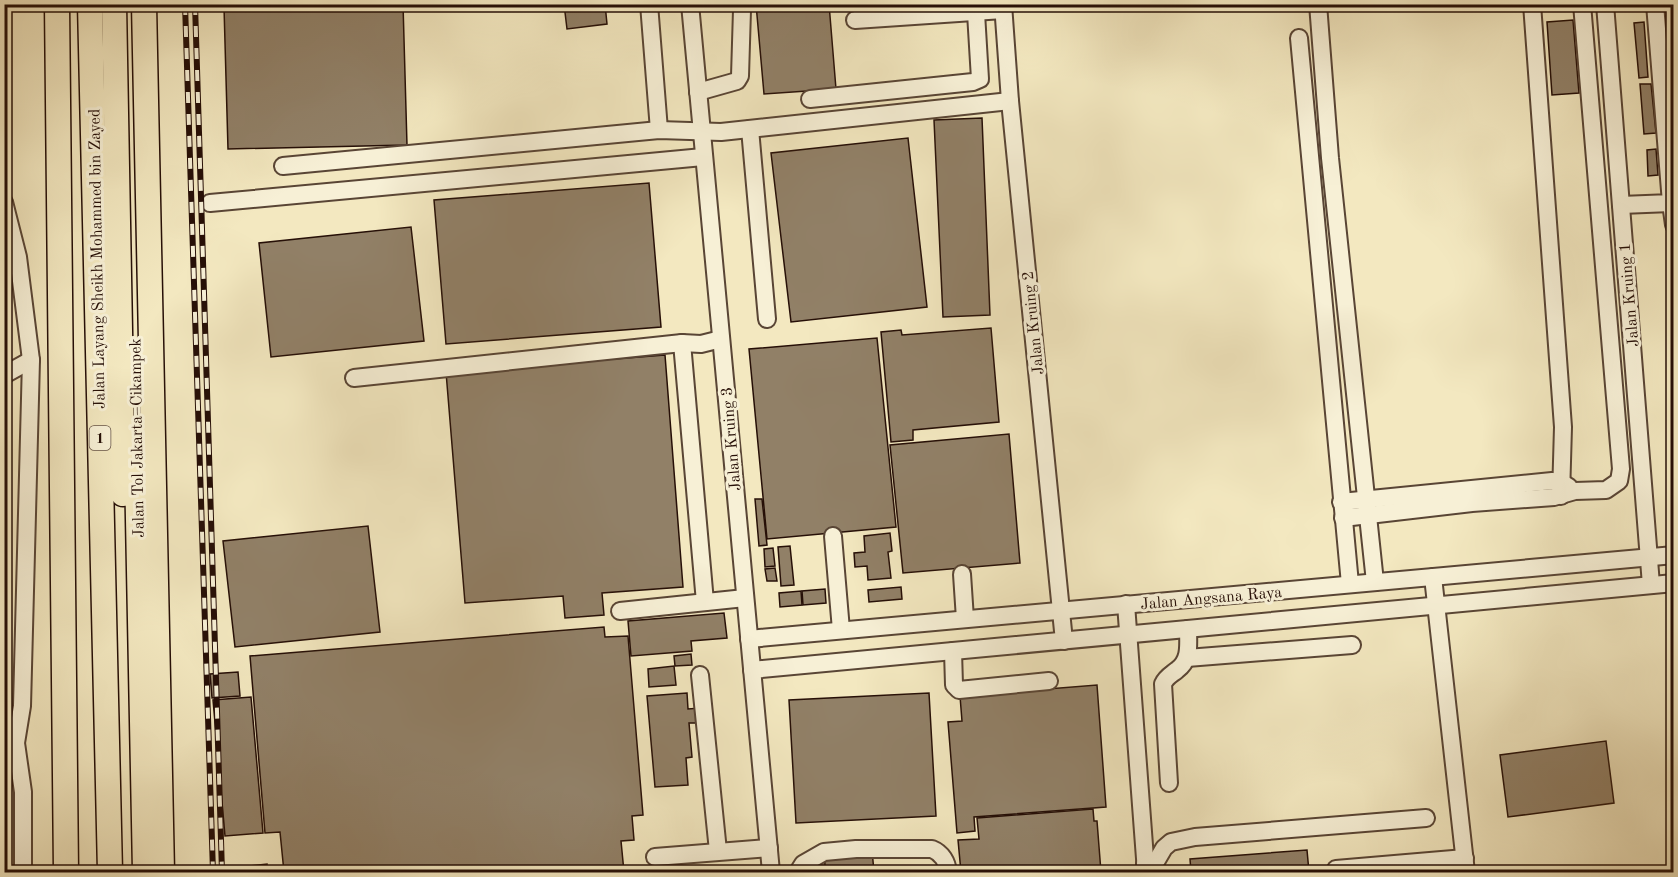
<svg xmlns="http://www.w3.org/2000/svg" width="1678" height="877" font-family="'Old Standard TT',serif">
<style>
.building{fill:#918067;stroke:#260f07;stroke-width:1.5}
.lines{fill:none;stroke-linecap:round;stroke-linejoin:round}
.minor-casing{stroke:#594535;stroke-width:20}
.highway-casing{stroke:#260f07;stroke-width:27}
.minor{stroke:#f7f0d6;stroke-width:16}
.highway{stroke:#f3e8c0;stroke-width:24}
.rail-casing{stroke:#260f07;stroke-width:6}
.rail{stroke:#f7f0d6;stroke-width:4;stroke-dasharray:11;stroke-linecap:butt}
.labels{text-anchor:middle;stroke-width:6;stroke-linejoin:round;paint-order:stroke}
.shield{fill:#f7f0d6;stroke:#655245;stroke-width:1.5}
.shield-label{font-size:15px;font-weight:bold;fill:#260f07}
.street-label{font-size:16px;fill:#260f07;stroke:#f7f0d6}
</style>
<rect width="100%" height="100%" fill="#f3e8c0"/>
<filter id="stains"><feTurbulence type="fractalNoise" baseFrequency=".00333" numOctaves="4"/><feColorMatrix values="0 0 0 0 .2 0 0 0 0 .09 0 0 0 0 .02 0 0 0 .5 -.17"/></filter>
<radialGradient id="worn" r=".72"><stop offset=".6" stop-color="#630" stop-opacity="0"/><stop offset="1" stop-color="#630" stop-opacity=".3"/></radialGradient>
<g class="building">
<polygon points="311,4 403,4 407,145 228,149 224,7"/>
<polygon points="564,4 605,4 607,24 567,29"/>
<polygon points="756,4 829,4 836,89 764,94"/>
<polygon points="1573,20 1579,93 1552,95 1547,22"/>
<polygon points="1644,22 1648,77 1639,78 1634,23"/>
<polygon points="1640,84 1651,84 1656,133 1644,134"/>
<polygon points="982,118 990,315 943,317 934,120"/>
<polygon points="908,138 927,307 791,322 771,153"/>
<polygon points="1656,149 1658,175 1648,176 1647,150"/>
<polygon points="649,183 661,327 446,344 434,200"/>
<polygon points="411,227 424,341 271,357 259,243"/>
<polygon points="991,328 999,422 913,430 913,440 891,442 881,332 901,330 902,335"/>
<polygon points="877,338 896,527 767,539 749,349"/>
<polygon points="665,355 683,587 602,593 604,615 565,618 563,596 465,603 446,372"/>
<polygon points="1009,434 1020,563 903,573 890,445"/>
<polygon points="755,499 762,499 767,545 759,546"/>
<polygon points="368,526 380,632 235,647 223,541"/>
<polygon points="890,533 892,551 888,552 891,578 868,580 867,566 855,567 854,553 865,552 864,536"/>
<polygon points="790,546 794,585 781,586 778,547"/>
<polygon points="773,548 775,566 765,567 764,549"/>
<polygon points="775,568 777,581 767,581 765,569"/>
<polygon points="901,587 902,599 869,602 868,590"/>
<polygon points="825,589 826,603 803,605 802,591"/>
<polygon points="801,591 802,605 780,607 779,593"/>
<polygon points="724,613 727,638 691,641 692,651 631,656 628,621"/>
<polygon points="604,627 605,637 628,636 643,815 632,816 634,840 621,841 624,872 284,872 280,832 265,833 250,656"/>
<polygon points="691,654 692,665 675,666 674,656"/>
<polygon points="674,666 676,685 649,687 648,669"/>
<polygon points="238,672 240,696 212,698 210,674"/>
<polygon points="1097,685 1106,807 974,817 975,831 957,833 948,722 962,721 960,696"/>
<polygon points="687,693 688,709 700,708 701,723 689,723 692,757 686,758 688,785 655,787 647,696"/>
<polygon points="929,693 936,816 796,823 789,700"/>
<polygon points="251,697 263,833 225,836 213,700"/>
<polygon points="1606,741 1614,803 1508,817 1500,755"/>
<polygon points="1093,809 1094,821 1097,821 1101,872 961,872 958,840 979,839 977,818"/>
<polygon points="872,850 874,872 808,872 808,866 825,865 824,854"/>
<polygon points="1307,850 1309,872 1191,872 1190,859"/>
<polygon points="267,864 267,872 251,872 250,866"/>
<polygon points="943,868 943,872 887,872"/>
</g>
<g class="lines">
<g class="minor-casing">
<g id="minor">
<polyline points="649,4 659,130"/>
<polyline points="690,4 771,872"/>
<polyline points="1003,4 1010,101 1064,641"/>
<polyline points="1318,4 1330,158 1375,582"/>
<polyline points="1532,4 1563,427 1561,496"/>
<polyline points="1605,4 1651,585"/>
<polyline points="855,20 1003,10"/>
<polyline points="1299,38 1350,584"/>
<polyline points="698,92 737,81 740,76 742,10 745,4"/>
<polyline points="810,99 973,82 980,79 976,13"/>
<polyline points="750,129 767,319"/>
<polyline points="283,166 659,130 721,132 1010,101"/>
<polyline points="4,202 18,257 31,360 22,706 16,743 23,792 23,872"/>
<polyline points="210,203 703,157"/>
<polyline points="1671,203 1674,225"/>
<polyline points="1621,205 1671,203 1655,4"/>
<polyline points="682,343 705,602"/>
<polyline points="4,375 31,360"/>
<polyline points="354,378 682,343 701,344 721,339"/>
<polyline points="1341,502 1552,481 1561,482 1569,487"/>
<polyline points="1343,518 1472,503 1554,497 1575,491 1606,490 1619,481 1621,469 1582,4"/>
<polyline points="833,536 841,630"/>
<polyline points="962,574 965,619"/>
<polyline points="1433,577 1466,872"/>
<polyline points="1126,604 1146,872"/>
<polyline points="620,611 745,598"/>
<polyline points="749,639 1674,555"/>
<polyline points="953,651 954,685 959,690 1049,681"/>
<polyline points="1187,658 1352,645"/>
<polyline points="752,670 1674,583"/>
<polyline points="700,675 718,851"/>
<path d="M 1169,783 L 1163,684 C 1166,677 1171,675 1177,670 C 1191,660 1188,644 1188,629"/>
<polyline points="655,857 769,848"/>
<polyline points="1145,864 1157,860 1164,848 1171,842 1195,837 1426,818"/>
<polyline points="1336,869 1465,858"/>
<path d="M 798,872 L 803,864 L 824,852 L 856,849 L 932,849 C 942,853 947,862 948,872"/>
</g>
</g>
<g class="highway-casing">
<g id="highway">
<polyline points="57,4 66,872"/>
<polyline points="90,4 110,872"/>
<polyline points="114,4 123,494"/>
<polyline points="144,4 162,872"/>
<polyline points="137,469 145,872"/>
</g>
</g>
<use href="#minor" class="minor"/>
<use href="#highway" class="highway"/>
<g class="rail-casing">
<g id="rail">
<polyline points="185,4 213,872"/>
<polyline points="195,4 222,872"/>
</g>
</g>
<use href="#rail" class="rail"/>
</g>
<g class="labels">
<rect class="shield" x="89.5" y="426" width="21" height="24" rx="4.5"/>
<g class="shield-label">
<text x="100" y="443">1</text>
</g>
<g class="street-label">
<text transform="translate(96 259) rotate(-91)" y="6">Jalan Layang Sheikh Mohammed bin Zayed</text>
<text transform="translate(1628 295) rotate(-95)" y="6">Jalan Kruing 1</text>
<text transform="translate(1032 323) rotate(-96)" y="6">Jalan Kruing 2</text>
<text transform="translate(136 438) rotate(-91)" y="6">Jalan Tol Jakarta–Cikampek</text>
<text transform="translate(730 439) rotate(-95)" y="6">Jalan Kruing 3</text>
<text transform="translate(1211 597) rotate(-5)" y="6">Jalan Angsana Raya</text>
</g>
</g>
<rect width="1678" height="877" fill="none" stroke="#f3e8c0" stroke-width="24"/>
<rect x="6" y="6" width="1666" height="865" fill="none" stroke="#260f07" stroke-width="3"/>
<rect x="12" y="12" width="1654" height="853" fill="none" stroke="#260f07" stroke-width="1.5"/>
<rect width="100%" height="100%" filter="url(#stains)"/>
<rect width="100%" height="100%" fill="url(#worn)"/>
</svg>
